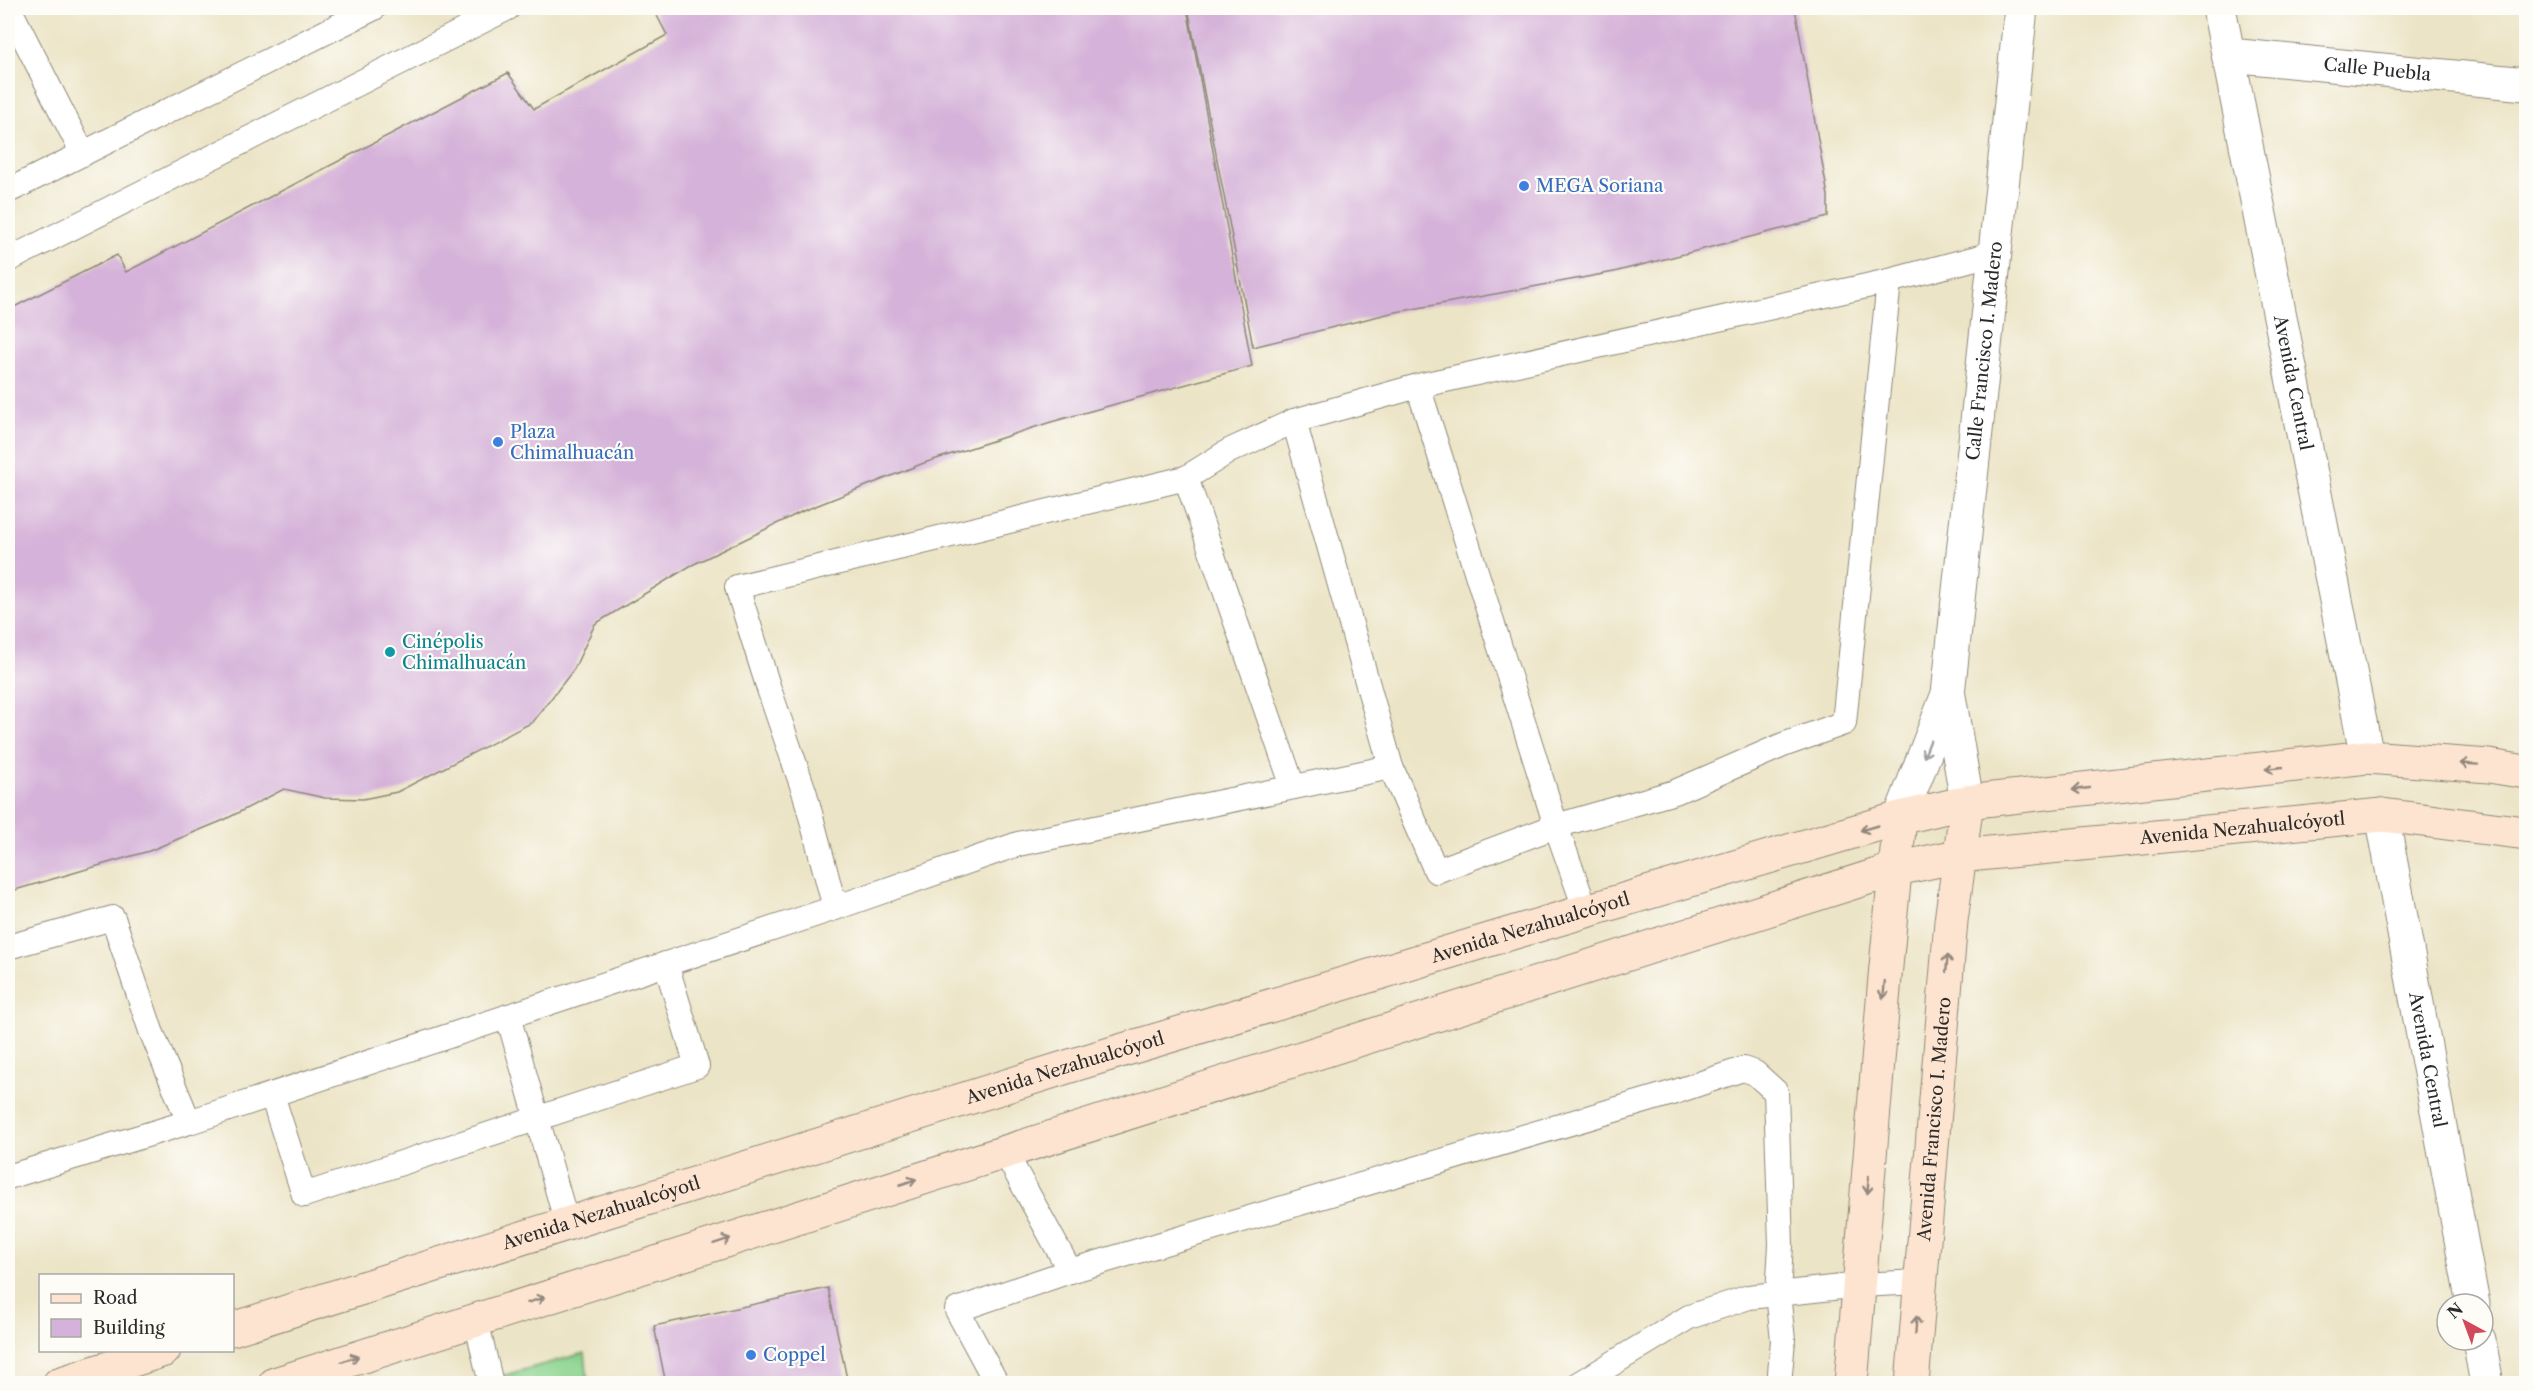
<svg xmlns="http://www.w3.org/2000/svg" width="2534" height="1391" font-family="'Libre Caslon Text',serif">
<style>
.green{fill:#8bd38e;stroke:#5b7f5c;stroke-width:1.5}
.building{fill:#d5b2d9}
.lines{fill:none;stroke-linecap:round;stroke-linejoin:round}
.service-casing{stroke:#8c8878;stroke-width:26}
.minor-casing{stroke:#8c8878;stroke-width:35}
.secondary-casing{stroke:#8c8878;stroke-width:35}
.service{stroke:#fff;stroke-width:24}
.minor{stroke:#fff;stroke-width:33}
.secondary{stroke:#fde4d0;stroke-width:33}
.oneway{stroke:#a0a0a0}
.oneway2{stroke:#94887e}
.shop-dot{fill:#3f7fe0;stroke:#fdfcf7;stroke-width:2}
.culture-dot{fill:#0f9aa8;stroke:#fdfcf7;stroke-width:2}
.labels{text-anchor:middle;stroke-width:4.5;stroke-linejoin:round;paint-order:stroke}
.street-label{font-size:18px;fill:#2b2b2b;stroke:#fdfcf7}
.shop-label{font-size:18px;fill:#366cbe;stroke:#fdfcf7;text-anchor:start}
.culture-label{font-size:18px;fill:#0d838f;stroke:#fdfcf7;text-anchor:start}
</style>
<rect width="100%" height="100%" fill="#fdfcf7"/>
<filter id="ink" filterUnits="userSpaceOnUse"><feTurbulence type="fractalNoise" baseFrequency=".0167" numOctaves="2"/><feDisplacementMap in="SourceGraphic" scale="12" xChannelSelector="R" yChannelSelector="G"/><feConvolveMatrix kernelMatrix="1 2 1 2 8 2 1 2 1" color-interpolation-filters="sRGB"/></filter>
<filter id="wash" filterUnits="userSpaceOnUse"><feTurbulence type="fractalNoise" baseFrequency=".008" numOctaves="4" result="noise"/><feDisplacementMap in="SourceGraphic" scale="24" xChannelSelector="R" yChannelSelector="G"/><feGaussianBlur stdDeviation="1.35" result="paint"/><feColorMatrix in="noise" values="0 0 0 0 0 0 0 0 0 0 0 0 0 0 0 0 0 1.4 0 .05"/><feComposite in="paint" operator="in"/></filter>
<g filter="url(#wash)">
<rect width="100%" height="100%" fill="#ece4c6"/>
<polygon class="green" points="585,1353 588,1383 476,1383"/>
<g id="blocks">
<g class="building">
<polygon points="653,8 1187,8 1252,366 1051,422 924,463 803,511 690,566 595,624 574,669 533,722 397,792 363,799 325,798 284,789 224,820 149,851 8,892 8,310 117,255 126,272 508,73 534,109 667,35"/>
<polygon points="1188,8 1795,8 1828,196 1828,217 1614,272 1391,313 1253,347"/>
<polygon points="828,1288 848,1384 666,1384 654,1326"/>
</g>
</g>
</g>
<g filter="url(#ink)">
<use href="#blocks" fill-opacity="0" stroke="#8c8878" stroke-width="1.5"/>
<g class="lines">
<g class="service-casing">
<g id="service">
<polyline points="9,8 83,154"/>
<polyline points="8,191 374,8"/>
<polyline points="8,260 508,8"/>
<polyline points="1889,281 1995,253"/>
<polyline points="1186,478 1229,451 1294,421"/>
<polyline points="1391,767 1294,421 1418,386 1889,281 1844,723 1783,745 1675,792 1556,826 1418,386"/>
<polyline points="835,908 805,794 769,689 737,587 1186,478 1293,787"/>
<polyline points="8,947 113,918 151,1031 189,1122"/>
<polyline points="508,1016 567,1224"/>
<polyline points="272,1095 304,1195 697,1066 666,964"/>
<polyline points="1005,1152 1070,1271"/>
<polyline points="8,1177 189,1122 835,908 1018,844 1391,767 1436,871 1556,826 1586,911"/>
<polyline points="476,1320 491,1384"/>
<polyline points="997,1384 957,1310 1070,1271 1672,1093 1743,1069 1755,1073 1776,1092 1781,1245 1778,1294 1783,1340 1779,1384"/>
<polyline points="1579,1384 1689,1317 1749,1297 1860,1285 1919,1282"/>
</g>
</g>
<g class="minor-casing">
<g id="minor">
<path id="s1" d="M 2219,8 L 2367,757"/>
<path id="s2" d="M 2230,55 L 2526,84"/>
<polyline points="1949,696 1967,802"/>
<path id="s3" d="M 2382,815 L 2473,1304"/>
<path id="s4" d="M 1900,818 L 1948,694 L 2021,8"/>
<polyline points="2479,1340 2487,1384"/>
</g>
</g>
<g class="secondary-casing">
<g id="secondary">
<path id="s5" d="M 232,1329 L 1070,1066 L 1522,930 L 1900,818 L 1967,802 L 2367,757 L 2489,766 L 2526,772"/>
<polyline points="59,1384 164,1350"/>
<path id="s6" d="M 275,1384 L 1896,869 L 1958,856 L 2382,815 L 2526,833"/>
<polyline points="1851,1384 1885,977 1900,818"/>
<path id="s7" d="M 1912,1384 L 1951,921 L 1967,802"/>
</g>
</g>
<use href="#service" class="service"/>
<use href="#minor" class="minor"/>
<use href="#secondary" class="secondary"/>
</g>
<defs><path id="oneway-shaft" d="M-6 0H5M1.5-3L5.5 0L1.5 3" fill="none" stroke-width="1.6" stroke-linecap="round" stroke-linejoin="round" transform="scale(1.5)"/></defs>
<use class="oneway" href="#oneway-shaft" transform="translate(1927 749) rotate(111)"/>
<g class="oneway2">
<use href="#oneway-shaft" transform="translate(2469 764) rotate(-176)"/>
<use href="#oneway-shaft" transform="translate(2274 768) rotate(174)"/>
<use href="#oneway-shaft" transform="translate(2081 789) rotate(174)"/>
<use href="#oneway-shaft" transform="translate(1869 828) rotate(164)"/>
<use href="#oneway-shaft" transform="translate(1947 963) rotate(-85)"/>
<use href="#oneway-shaft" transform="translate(1884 990) rotate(95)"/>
<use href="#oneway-shaft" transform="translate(908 1182) rotate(-18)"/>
<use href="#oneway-shaft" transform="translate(1868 1185) rotate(95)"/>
<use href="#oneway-shaft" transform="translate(722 1241) rotate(-18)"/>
<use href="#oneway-shaft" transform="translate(536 1300) rotate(-18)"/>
<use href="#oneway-shaft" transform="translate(1916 1325) rotate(-86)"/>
<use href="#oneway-shaft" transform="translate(350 1359) rotate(-18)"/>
</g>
</g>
<g class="shop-dot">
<circle cx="1524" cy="186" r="6"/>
<circle cx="498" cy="442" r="6"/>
<circle cx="751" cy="1355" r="6"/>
</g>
<circle class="culture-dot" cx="390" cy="652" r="6"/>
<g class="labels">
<g class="street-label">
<text dy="6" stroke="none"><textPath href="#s2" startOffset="148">Calle Puebla</textPath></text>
<text dy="6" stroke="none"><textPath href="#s4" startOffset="478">Calle Francisco I. Madero</textPath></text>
<text dy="6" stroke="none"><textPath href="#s1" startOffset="382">Avenida Central</textPath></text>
<text dy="6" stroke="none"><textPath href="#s6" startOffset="2050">Avenida Nezahualcóyotl</textPath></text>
<text dy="6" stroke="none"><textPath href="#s5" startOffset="1359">Avenida Nezahualcóyotl</textPath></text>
<text dy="6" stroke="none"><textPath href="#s3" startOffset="249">Avenida Central</textPath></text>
<text dy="6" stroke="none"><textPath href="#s5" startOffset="873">Avenida Nezahualcóyotl</textPath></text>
<text dy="6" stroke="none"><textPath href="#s7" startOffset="266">Avenida Francisco I. Madero</textPath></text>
<text dy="6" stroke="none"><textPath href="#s5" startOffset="387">Avenida Nezahualcóyotl</textPath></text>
</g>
<g class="shop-label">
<text x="1536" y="192">MEGA Soriana</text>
<text x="510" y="438">Plaza<tspan x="510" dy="21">Chimalhuacán</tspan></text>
<text x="763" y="1361">Coppel</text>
</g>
<g class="culture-label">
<text x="402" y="648">Cinépolis<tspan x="402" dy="21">Chimalhuacán</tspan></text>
</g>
</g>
<rect width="2534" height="1391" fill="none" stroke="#fdfcf7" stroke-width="30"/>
<rect x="39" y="1274" width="195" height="78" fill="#fdfcf7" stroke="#a9a8a5" stroke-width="1.5"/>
<rect x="51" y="1294" width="30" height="9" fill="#fde4d0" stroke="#a9a8a5" stroke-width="1.5"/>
<text x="93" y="1304" font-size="18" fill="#2b2b2b">Road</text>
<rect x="51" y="1319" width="30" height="18" fill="#d5b2d9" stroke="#a9a8a5" stroke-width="1.5"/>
<text x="93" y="1334" font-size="18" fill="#2b2b2b">Building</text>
<g transform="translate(2465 1322) rotate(319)"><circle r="28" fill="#fdfcf7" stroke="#a9a8a5" stroke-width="1.5"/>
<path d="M0-4.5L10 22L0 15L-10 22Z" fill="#d1495b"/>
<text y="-9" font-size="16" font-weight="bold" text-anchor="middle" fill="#2b2b2b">N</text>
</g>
</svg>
